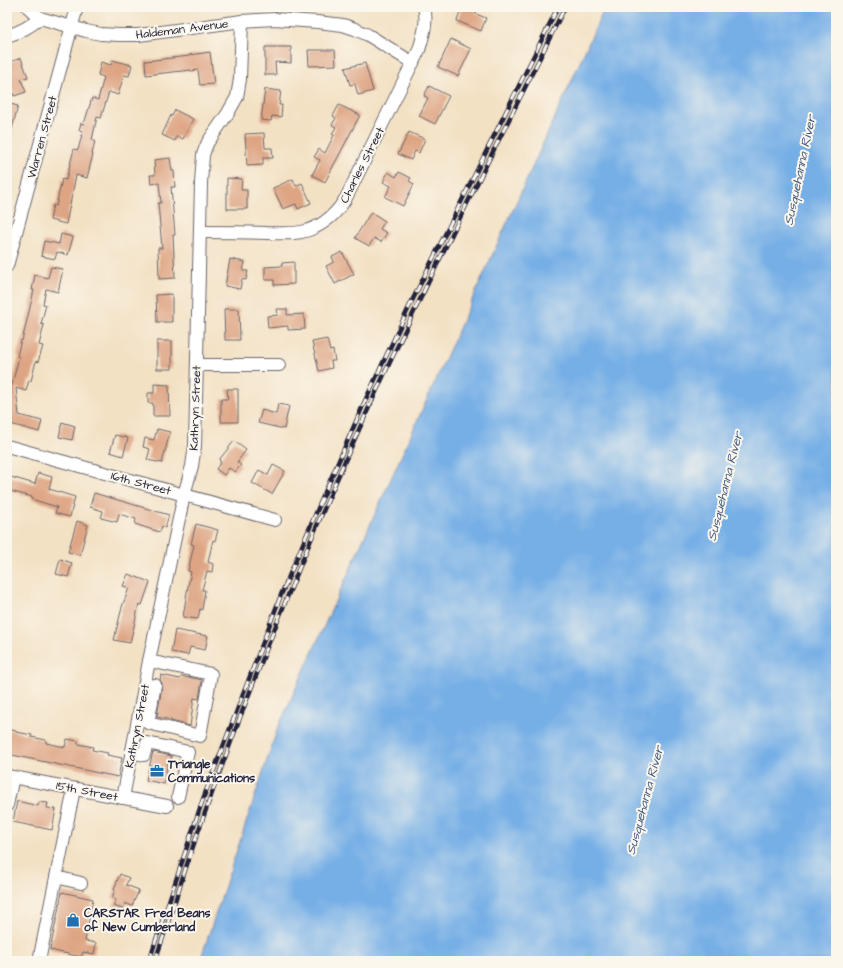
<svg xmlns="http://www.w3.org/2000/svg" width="843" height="968" font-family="'Architects Daughter',sans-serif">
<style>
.forest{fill:#87b66f;stroke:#546c55}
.water{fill:#76afe6;stroke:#4c6890}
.building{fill:#dea584}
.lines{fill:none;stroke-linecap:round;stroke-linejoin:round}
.minor-casing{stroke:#6b656b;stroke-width:14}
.minor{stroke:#fff;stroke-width:12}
.rail-casing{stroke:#22223b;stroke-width:4.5}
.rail{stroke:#fbf7ec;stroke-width:3;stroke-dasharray:9;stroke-linecap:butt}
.labels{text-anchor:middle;stroke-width:4;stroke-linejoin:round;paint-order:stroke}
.street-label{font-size:12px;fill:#22223b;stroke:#fbf7ec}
.poi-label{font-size:12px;font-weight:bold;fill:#22223b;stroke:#fbf7ec;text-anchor:start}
.water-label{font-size:13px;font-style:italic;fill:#445a7f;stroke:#fbf7ec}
</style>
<rect width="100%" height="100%" fill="#fbf7ec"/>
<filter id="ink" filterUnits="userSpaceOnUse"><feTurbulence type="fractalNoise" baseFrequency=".025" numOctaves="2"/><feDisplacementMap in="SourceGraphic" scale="8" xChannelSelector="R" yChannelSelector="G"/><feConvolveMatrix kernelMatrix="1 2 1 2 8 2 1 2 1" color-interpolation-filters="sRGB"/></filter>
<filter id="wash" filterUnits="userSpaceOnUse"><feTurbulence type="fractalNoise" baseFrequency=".012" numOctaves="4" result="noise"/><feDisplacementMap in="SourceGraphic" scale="16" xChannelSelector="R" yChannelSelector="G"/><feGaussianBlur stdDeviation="0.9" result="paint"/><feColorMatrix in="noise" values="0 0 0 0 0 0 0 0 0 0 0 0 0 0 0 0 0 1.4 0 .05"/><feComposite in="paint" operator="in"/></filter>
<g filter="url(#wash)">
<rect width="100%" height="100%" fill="#f3e1c4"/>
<polygon class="forest" points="7,7 10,7 13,19 7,24"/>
<polygon class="water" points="605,7 836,7 836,961 200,961 277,730"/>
<g id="blocks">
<g class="building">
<polygon points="462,7 478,7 476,14 486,18 481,31 457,21"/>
<polygon points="451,39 471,49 458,76 438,67"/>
<polygon points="265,47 291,47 291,63 275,62 276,75 265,75"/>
<polygon points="308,50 335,50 336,65 309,66"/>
<polygon points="210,52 214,84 200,85 198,70 191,71 191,70 146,75 145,61 189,56 189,55"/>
<polygon points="21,58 28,77 21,79 26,92 14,96 8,78 7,79 7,63"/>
<polygon points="112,60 132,65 129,76 124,75 118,95 109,92 101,118 97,117 92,140 95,141 92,154 93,154 87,178 76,175 66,224 50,220 53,205 56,206 62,179 66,180 74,149 78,150 83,131 79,130 81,123 84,124 92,98 98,100 104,77 98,75 101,62 111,65"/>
<polygon points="365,63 373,91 358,95 355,84 350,85 345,68"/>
<polygon points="429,86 449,96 435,124 419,116 428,98 424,96"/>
<polygon points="265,89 281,91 279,105 282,105 281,117 272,116 271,121 261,120"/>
<polygon points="7,103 18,106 10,136 7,136"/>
<polygon points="339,105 360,115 325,182 312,175 320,160 314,157 319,149 325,153 334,135 332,134 336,127 332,125 336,118 333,116"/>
<polygon points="175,110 193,119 183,139 177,136 175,141 162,135 171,115 172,116"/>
<polygon points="409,132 425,139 419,153 415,151 411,160 398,154"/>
<polygon points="264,133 265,148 272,148 273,158 263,158 263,165 247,166 245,134"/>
<polygon points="170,158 172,171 174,171 175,187 171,187 175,235 173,235 175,278 159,279 158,248 162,248 158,203 161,203 159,183 151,184 150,175 155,175 154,160"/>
<polygon points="388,172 396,177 399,172 411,178 409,181 414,184 403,206 385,197 391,186 383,182"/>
<polygon points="227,178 242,179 241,190 247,190 247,209 227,209"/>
<polygon points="293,179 296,186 302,183 311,203 298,209 296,204 283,209 273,188"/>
<polygon points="371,212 385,221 380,229 387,233 381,242 374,238 369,246 355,238"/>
<polygon points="61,234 73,237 68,255 57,252 55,259 41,256 44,241 59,244"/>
<polygon points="342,252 354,274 335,284 326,266 334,262 332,257"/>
<polygon points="230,259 245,262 243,271 248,271 246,280 242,279 240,289 225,286"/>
<polygon points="294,262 294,284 274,285 274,280 265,280 265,267 282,266 282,263"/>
<polygon points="51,267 63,269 58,292 46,289 43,304 46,305 41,324 44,325 39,345 43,346 38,362 36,361 31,381 29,380 26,391 16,388 19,415 42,421 39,432 7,423 7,396 9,396 19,357 17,356 21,340 22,341 34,290 32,290 35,275 48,278"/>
<polygon points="172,294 172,322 157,322 156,295"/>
<polygon points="224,309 239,309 240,340 225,340"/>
<polygon points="277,309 287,309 287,315 304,314 305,329 288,330 288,326 268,328 267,316 278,315"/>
<polygon points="327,339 330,351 333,350 335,361 331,361 332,368 319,371 312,342"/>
<rect x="157" y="341" width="15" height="28"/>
<polygon points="154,384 169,385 170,416 153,416 153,403 148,403 148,393 154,393"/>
<polygon points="227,389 238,389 238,422 221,422 221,399 228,399"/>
<polygon points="278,404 289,406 284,429 258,423 262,410 276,414"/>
<polygon points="62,422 75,426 72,440 59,437"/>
<polygon points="157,429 170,432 162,463 147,460 150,449 143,447 145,438 154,440"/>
<polygon points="115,435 128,438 123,456 110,452"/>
<polygon points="234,441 246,450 237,462 241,465 235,472 229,468 224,475 216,469 221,462 219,460"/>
<polygon points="273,465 285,471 272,494 252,483 259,470 268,475"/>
<polygon points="38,473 52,477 49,489 75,497 70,517 55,513 57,507 31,499 32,497 7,490 11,477 35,484"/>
<polygon points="94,493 169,515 165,528 162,526 160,532 150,529 135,524 136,519 119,514 117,522 101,518 103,511 90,507"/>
<polygon points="77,521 88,525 80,555 68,552"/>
<polygon points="196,524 218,530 215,541 213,540 208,562 213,564 212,572 207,571 202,590 205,590 202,610 200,609 198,619 183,617 188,586 191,572 188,571 194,545 191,544"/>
<polygon points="60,559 72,563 68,577 56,574"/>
<polygon points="128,574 150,582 142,605 139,604 130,643 114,640 122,607 129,588 123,586"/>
<polygon points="175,630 208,636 205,650 190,647 188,655 171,652"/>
<polygon points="161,675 180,679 182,676 188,678 188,677 202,680 199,699 194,698 190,726 171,721 171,720 157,717 162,686 162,683 160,680"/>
<polygon points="7,729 16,731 16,732 32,735 31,737 46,740 46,743 65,747 67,739 78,741 78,744 93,747 92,750 108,753 107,755 122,758 118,777 7,754"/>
<polygon points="153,752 172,756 170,762 168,762 164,784 146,780"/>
<polygon points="17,801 38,806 39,802 48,803 47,808 56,809 52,830 13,822"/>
<polygon points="120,874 129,878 126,885 139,890 132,906 125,903 123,909 113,906 116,900 112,898 115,890 114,889"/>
<polygon points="62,892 93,899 85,941 96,943 94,954 83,952 81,957 50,950"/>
</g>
</g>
</g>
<g filter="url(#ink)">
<use href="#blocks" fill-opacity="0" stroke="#6b656b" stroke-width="1"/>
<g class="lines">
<g class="minor-casing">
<g id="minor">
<polyline points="28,7 40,18 86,31 101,34 119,35 139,35 242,21 275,19 317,22 343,25 355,29 368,35 413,63"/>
<path d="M 7,36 C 20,32 30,27 40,18"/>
<path d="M 200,232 C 222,232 244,232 266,233 C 280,233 295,235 309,230 C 325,224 337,213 346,198 L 419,50 C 423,36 428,22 424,7"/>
<polyline points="7,266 77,7"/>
<polyline points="197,365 279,365"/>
<polyline points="7,446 275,520"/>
<polyline points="149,661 211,674 200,736 148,723 155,685"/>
<polyline points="131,752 144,755 147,743 188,752 178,797"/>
<polyline points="7,776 167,806"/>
<polyline points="123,798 149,661 184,495 192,466 195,446 201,183 203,155 205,149 208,142 228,113 237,97 240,79 242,21"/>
<polyline points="7,805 13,777"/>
<polyline points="56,877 81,883"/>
<polyline points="40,956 74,789"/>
</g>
</g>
<use href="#minor" class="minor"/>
<g class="rail-casing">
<g id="rail">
<polyline points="149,961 203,799 234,718 281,595 322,499 365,401 411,303 558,7"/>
<path d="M 155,961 C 170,918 183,875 198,832 C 251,683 310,535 376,392 C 436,262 502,135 565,7"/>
</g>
</g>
<use href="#rail" class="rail"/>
</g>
</g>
<defs>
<g id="office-bare" transform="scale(1.08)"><path d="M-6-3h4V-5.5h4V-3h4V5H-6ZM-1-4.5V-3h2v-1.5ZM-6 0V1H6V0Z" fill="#1f6fb2" stroke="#fbf7ec" stroke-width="2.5" paint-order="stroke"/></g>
<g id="shop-bare" transform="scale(1.08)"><path d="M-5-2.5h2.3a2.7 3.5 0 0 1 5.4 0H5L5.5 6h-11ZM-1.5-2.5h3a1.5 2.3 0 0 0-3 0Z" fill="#1f6fb2" stroke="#fbf7ec" stroke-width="2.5" paint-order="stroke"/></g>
</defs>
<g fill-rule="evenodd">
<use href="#office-bare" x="157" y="771"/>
<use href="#shop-bare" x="73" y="920"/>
</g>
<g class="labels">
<g class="street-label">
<text transform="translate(182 29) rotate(-7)" y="4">Haldeman Avenue</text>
<text transform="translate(42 137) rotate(-75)" y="4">Warren Street</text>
<text transform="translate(362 165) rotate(-63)" y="4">Charles Street</text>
<text transform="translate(195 408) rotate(-88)" y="4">Kathryn Street</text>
<text transform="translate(141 483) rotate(15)" y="4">16th Street</text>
<text transform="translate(137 726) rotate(-79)" y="4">Kathryn Street</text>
<text transform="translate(87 791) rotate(11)" y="4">15th Street</text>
</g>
<g class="poi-label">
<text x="168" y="768">Triangle<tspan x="168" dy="14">Communications</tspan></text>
<text x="84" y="917">CARSTAR Fred Beans<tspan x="84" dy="14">of New Cumberland</tspan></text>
</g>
<g class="water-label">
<text transform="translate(799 170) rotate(-78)" y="5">Susquehanna River</text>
<text transform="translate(724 486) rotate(-76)" y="5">Susquehanna River</text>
<text transform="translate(644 800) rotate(-75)" y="5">Susquehanna River</text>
</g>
</g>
<rect width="843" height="968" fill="none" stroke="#fbf7ec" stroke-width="24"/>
</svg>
